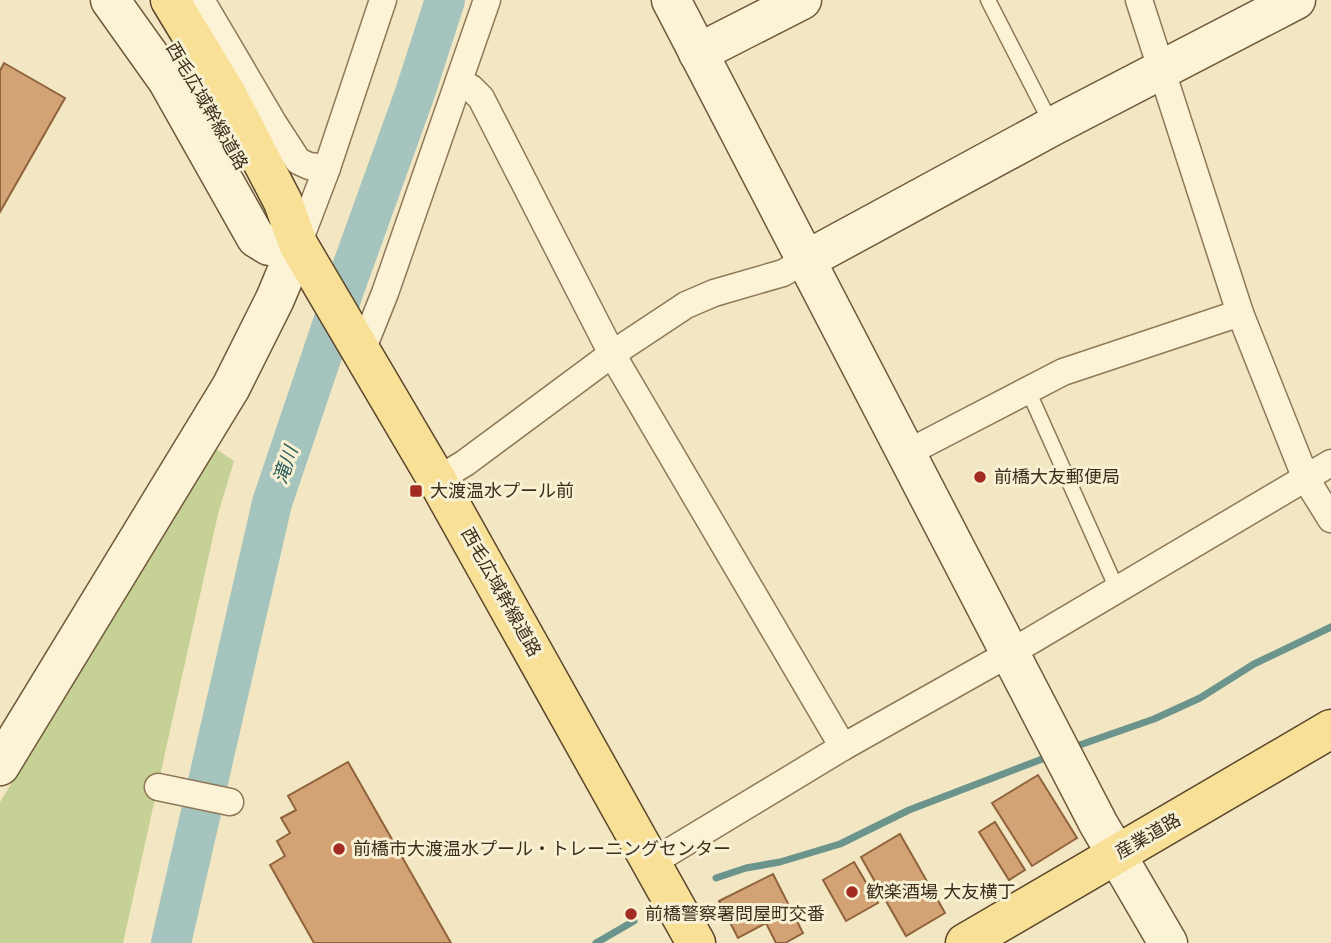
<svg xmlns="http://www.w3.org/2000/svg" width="1331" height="943" font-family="'Libre Baskerville','Noto Sans JP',serif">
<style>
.green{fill:#c6d195}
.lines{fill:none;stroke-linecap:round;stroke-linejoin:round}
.stream{stroke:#6b948d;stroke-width:7}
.river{stroke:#a5c4bd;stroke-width:40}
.building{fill:#d3a375;stroke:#8f633b;stroke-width:2}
.lane-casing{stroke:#8e7858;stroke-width:17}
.street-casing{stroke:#8e7858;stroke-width:29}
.secondary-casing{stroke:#70593b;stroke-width:41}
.primary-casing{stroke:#5b462c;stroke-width:41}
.lane{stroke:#fcf3d7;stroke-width:14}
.street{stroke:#fcf3d7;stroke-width:26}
.secondary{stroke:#fcf3d7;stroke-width:38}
.primary{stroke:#f8e197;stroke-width:38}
.poi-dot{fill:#a22b22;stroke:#f8f0d3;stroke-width:2.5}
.labels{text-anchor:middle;stroke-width:6;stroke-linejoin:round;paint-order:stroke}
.street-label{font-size:18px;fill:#3c2f1d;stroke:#f8f0d3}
.poi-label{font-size:18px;fill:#3c2f1d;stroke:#f8f0d3;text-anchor:start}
.water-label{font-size:19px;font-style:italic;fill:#2b5d5d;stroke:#f8f0d3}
</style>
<rect width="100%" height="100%" fill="#f2e7c2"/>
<polygon class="green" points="216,449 234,461 218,514 123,943 0,943 0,802"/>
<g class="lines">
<g class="stream">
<polyline points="1071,748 1154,719 1200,698 1254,664 1331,627"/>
<polyline points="716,878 746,868 780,862 840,844 909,810 1050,756"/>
<polyline points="596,943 634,921"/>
</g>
<polyline class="river" points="171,943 272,503 345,287 415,93 445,0"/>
</g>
<g class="building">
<polygon points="4,63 65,98 0,212 0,71"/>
<polygon points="348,762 451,943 314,943 270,865 285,856 277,841 290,833 281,818 296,810 288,796"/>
<polygon points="1038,775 1077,838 1032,866 992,803"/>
<polygon points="995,822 1025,870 1009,880 979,832"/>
<polygon points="900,834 945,913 906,936 861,857"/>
<polygon points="854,862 878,903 846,921 823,880"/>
<polygon points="773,874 803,933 785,943 776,943 766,923 738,938 719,901"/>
</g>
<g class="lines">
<g class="lane-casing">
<g id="lane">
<polyline points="988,0 1052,125"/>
<polyline points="1027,388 1117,589"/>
</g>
</g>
<g class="street-casing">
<g id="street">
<polyline points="201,0 274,124 298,161 309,166 327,168"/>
<polyline points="1139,0 1240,313 1306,479 1331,519"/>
<polyline points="459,83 471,88 481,98 612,354 843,747"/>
<polyline points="298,244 327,168 383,0"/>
<polyline points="361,353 385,293 487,0"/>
<polyline points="907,453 1063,372 1240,313"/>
<polyline points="437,480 465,463 612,354 686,305 714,293 783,273 806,260"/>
<polyline points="158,787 230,802"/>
<polyline points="651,863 843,747 1010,653 1331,463"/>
</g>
</g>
<g class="secondary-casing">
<g id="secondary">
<polyline points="671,0 1098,823 1168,943"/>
<polyline points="698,53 802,0"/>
<polyline points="806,260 1053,126 1296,0"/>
<polyline points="0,766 231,387 275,299 298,244 269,246 256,238 167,80 110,0"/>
</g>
</g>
<g class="primary-casing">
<g id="primary">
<polyline points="170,0 227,94 283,202 298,244 437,480 696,943"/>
<polyline points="965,943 1331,729"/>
</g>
</g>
<use href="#lane" class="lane"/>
<use href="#street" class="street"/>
<use href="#secondary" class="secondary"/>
<use href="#primary" class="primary"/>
</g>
<g class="poi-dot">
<circle cx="980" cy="477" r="7"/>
<rect x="409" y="484" width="14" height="14" rx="3.5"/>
<circle cx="339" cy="849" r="7"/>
<circle cx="852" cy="892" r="7"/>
<circle cx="631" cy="914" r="7"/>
</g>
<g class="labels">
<g class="street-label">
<text transform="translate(207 106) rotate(60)" y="6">西毛広域幹線道路</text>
<text transform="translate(501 592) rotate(61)" y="6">西毛広域幹線道路</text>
<text transform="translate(1148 836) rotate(-30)" y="6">産業道路</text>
</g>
<g class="poi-label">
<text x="994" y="483">前橋大友郵便局</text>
<text x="430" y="497">大渡温水プール前</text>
<text x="353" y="855">前橋市大渡温水プール・トレーニングセンター</text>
<text x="866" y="898">歓楽酒場 大友横丁</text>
<text x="645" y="920">前橋警察署問屋町交番</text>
</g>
<g class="water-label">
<text transform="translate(285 465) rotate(-71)" y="7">滝川</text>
</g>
</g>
</svg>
